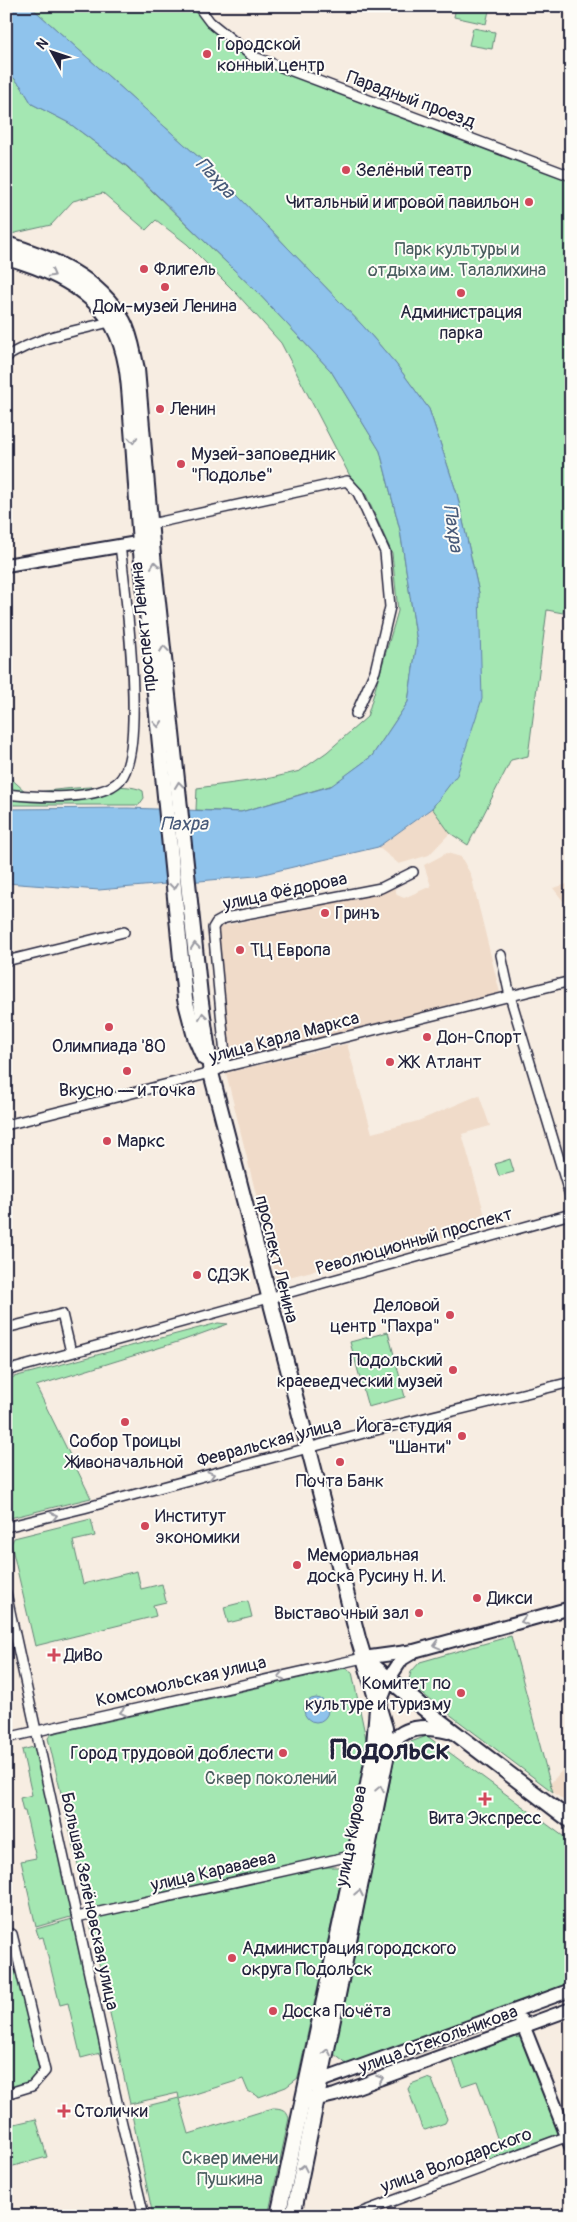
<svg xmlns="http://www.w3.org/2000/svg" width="577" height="2222" font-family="Pangolin,sans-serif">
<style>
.built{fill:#f0dbc9}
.green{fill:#a4e7b2;stroke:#638476}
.water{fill:#8fc3ec;stroke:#6383a5}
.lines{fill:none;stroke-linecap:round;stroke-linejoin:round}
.street-casing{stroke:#22223b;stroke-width:12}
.secondary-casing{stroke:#22223b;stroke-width:16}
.primary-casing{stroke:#22223b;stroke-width:18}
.street{stroke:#fdfcf7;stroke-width:9}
.secondary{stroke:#fdfcf7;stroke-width:12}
.primary{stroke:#fdfcf7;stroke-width:14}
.oneway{stroke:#9a9aa2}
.poi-dot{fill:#d1495b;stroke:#fdfcf7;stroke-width:2}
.labels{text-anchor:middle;stroke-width:4;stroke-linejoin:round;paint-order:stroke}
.poi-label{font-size:18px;fill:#22223b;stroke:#fdfcf7;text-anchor:start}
.street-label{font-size:18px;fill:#22223b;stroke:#fdfcf7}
.park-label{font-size:18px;fill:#495d5f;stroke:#fdfcf7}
.water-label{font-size:19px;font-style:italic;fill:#485a79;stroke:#fdfcf7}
.town-label{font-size:28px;font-weight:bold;fill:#22223b;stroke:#fdfcf7}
</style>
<rect width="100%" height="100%" fill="#f7ede2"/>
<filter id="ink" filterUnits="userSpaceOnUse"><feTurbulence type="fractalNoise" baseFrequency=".02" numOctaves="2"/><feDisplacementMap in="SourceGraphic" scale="10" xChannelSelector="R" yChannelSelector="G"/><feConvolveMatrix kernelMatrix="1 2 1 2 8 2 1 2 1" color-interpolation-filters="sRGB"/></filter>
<g filter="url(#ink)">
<g class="built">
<polygon points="432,808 450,833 429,855 399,864 378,847"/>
<polygon points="447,853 461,857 471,875 500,993 230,1059 218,927 395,888 397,895 404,898 431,886 424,865"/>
<polygon points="571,883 571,911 553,888"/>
<polygon points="347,1044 372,1133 418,1121 479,1095 490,1126 462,1134 488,1226 277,1280 226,1073"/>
<polygon points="571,1760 571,1806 553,1792 550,1784"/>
</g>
<g class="green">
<polygon points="30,6 193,6 208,26 253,61 571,181 571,595 566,595 563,613 547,610 528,756 511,760 468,845 450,833 432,808 457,774 479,593 457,494 429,409 396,364 363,326 213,170"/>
<polygon points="456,6 490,6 486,24 454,17"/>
<polygon points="473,28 495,32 492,49 469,45"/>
<polygon points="6,69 21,86 32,104 69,123 126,166 257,292 331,371 380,451 400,530 417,642 408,702 372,756 333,785 241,812 196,810 197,788 271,778 300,771 327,752 367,717 398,611 392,553 366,495 350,476 281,343 237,294 187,244 156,220 146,230 103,193 73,201 51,225 11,234 6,233"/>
<path d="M 6,774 L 27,793 C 49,791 127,780 143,791 L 144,798 L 139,805 L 6,805 Z"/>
<polygon points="510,1159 514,1172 499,1176 495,1164"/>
<polygon points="218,1323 228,1324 184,1340 36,1386 91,1498 6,1519 6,1379"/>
<polygon points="388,1332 405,1397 368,1407 350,1342"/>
<polygon points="91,1519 95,1536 73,1541 83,1584 137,1571 141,1589 162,1584 166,1602 153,1605 156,1616 35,1646 11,1544 14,1538"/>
<polygon points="248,1601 252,1617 228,1623 224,1607"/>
<polygon points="511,1636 550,1783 553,1792 408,1683 411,1672 420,1662"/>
<polygon points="346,1668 352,1672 369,1753 350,1852 94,1910 87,1903 48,1738 51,1734"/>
<polygon points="427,1736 571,1842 571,1986 349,2066 334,2054 397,1747"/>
<polygon points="37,1746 74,1916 36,1927 21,1861 36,1858 25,1811 23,1811 20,1798 32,1795 22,1750"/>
<path d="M 317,1867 L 339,1867 L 343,1871 L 298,2078 L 286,2087 L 259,2097 L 248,2091 L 243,2079 L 179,2099 L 189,2134 L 273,2108 C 282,2108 286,2110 289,2118 L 268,2216 L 153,2216 L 131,2110 L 179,2098 L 178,2093 L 130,2104 L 91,1927 L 95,1918 Z"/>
<polygon points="76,1918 104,2052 81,2058 68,2003 60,2005 43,1937 39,1938 36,1929"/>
<polygon points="18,1969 42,2070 30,2085 6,2092 6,1973"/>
<polygon points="510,2036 523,2038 560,2137 489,2163 485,2152 500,2146 477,2081 462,2086 452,2058"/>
<polygon points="427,2078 432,2080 447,2119 445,2123 425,2130 422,2128 408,2089 411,2084"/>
<polygon points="36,2119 47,2157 6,2168 6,2126"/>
</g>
<g class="water">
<polygon points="6,6 30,6 213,170 363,326 396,364 429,409 457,494 479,593 482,699 457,775 432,808 378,847 255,876 99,890 6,883 6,809 128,808 241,812 331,786 372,756 408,702 417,642 400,530 380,451 331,371 257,292 128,167 69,123 32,104 21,86 6,69"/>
<circle cx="316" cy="1710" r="12"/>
</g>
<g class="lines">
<g class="street-casing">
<g id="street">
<polyline points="198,6 210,22 252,56 571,176"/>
<path d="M 6,357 C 38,337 74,331 110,322"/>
<polyline points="151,524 347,481 358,493 385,552 390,607 375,671 356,714"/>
<path d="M 6,794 C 34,797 100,802 120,780 C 147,751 125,588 120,545"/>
<polyline points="501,955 510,996 571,1199"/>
<polyline points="6,961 124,932"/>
<polyline points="224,1067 225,1055 213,928 216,923 225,918 381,888 413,872"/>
<polyline points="6,1125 211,1073 224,1067 571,981"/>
<polyline points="6,1328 62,1314 71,1352"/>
<polyline points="6,1371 571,1214"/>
<polyline points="6,1527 84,1508 364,1433 571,1382"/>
<polyline points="6,1593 119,2111 144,2216"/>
<polyline points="6,1738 363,1658"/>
<polyline points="77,1917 355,1855"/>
<polyline points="6,2094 32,2086 45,2071 12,1934"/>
<polyline points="352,2216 571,2135"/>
</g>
</g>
<g class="secondary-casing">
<g id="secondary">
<polyline points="6,565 149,541"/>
<polyline points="363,1658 414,1651 571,1608"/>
<polyline points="388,1680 402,1659 412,1653"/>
<polyline points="521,2020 571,2146"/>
<polyline points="312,2084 571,1990"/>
<polyline points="309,2101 335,2095 571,2009"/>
</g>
</g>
<g class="primary-casing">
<g id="primary">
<path d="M 6,244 C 50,257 99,278 123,321 C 131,335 133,353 137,369 L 153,555 L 200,995 L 211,1073 L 358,1638 L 385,1728 L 386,1759 L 293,2216"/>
<path d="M 6,257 C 46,268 92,288 113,326 C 130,357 129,394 132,429 C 135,467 137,505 140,542 C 154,695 170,847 185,999 L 195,1037 L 204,1058"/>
<polyline points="364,1658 433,1716 571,1821"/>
<path d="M 387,1756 C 389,1751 391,1745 394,1741 C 407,1725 431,1727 448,1731"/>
<polyline points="278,2216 355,1855 373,1757 377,1708 388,1680"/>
</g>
</g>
<use href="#street" class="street"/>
<use href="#secondary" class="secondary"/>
<use href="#primary" class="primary"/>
</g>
<defs><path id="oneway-chevron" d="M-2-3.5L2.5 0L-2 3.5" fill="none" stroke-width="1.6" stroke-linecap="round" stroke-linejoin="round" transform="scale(1.25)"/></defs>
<g class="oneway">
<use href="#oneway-chevron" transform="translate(52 274) rotate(28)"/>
<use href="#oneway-chevron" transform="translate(133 440) rotate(86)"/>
<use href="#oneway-chevron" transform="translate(155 565) rotate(-97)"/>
<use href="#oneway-chevron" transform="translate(164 649) rotate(-96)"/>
<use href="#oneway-chevron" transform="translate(158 724) rotate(85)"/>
<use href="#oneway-chevron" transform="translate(179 785) rotate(-96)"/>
<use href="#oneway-chevron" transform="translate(174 886) rotate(84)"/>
<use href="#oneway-chevron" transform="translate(195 946) rotate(-96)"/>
<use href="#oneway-chevron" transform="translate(203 1016) rotate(-98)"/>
<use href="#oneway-chevron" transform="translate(211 1475) rotate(-15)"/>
<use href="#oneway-chevron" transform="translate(54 1516) rotate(-13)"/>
<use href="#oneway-chevron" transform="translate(524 1621) rotate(165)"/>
<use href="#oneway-chevron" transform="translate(437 1645) rotate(165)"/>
<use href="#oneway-chevron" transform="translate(281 1676) rotate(167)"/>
<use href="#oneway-chevron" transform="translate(123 1712) rotate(167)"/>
<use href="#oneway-chevron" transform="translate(380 1789) rotate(-79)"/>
<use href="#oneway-chevron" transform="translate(359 1893) rotate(-79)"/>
<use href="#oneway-chevron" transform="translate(327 2052) rotate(-79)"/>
<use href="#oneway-chevron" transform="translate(380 2079) rotate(-20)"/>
<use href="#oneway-chevron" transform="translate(303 2168) rotate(-78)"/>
</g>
</g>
<g class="poi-dot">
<circle cx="207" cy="54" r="5"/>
<circle cx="346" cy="170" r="5"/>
<circle cx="529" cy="202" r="5"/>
<circle cx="144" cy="269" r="5"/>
<circle cx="165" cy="287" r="5"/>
<circle cx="461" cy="293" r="5"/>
<circle cx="160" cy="409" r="5"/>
<circle cx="181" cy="464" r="5"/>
<circle cx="325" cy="913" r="5"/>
<circle cx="240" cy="950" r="5"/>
<circle cx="109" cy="1027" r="5"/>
<circle cx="427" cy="1037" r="5"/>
<circle cx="390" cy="1062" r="5"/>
<circle cx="127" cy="1071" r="5"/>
<circle cx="107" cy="1141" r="5"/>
<circle cx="197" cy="1275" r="5"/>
<circle cx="450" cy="1315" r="5"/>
<circle cx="453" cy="1370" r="5"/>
<circle cx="125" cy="1422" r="5"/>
<circle cx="462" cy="1436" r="5"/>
<circle cx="340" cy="1462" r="5"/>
<circle cx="145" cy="1526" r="5"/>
<circle cx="297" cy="1565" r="5"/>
<circle cx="477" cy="1598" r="5"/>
<circle cx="419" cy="1613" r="5"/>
<path d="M51.5 1647.5h5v5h5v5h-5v5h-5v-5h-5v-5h5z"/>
<circle cx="461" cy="1693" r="5"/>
<circle cx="283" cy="1753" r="5"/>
<path d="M482.5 1791.5h5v5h5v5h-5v5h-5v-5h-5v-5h5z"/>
<circle cx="232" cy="1958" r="5"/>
<circle cx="273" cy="2011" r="5"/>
<path d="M61.5 2103.5h5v5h5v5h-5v5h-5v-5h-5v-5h5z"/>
</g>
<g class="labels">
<g class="poi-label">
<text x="217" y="50">Городской<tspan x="217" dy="21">конный центр</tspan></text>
<text x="356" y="176">Зелёный театр</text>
<text x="519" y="208" text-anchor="end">Читальный и игровой павильон</text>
<text x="154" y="275">Флигель</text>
<text x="165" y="312" text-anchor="middle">Дом-музей Ленина</text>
<text x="461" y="318" text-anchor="middle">Администрация<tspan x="461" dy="21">парка</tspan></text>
<text x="170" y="415">Ленин</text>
<text x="191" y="460">Музей-заповедник<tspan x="191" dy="21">"Подолье"</tspan></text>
<text x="335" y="919">Гринъ</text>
<text x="250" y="956">ТЦ Европа</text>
<text x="437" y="1043">Дон-Спорт</text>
<text x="109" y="1052" text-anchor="middle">Олимпиада '80</text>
<text x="400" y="1068">ЖК Атлант</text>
<text x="127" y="1096" text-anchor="middle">Вкусно — и точка</text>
<text x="117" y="1147">Маркс</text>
<text x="207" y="1281">СДЭК</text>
<text x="440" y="1311" text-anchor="end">Деловой<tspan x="440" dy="21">центр "Пахра"</tspan></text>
<text x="443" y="1366" text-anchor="end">Подольский<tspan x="443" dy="21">краеведческий музей</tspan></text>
<text x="452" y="1432" text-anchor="end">Йога-студия<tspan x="452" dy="21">"Шанти"</tspan></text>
<text x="125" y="1447" text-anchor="middle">Собор Троицы<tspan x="125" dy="21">Живоначальной</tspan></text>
<text x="340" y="1487" text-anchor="middle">Почта Банк</text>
<text x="155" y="1522">Институт<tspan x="155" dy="21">экономики</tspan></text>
<text x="307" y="1561">Мемориальная<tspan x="307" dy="21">доска Русину Н. И.</tspan></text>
<text x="487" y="1604">Дикси</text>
<text x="409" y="1619" text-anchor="end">Выставочный зал</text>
<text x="64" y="1661">ДиВо</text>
<text x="451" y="1689" text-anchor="end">Комитет по<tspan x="451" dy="21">культуре и туризму</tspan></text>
<text x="273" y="1759" text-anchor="end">Город трудовой доблести</text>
<text x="485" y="1824" text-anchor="middle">Вита Экспресс</text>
<text x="242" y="1954">Администрация городского<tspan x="242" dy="21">округа Подольск</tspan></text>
<text x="283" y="2017">Доска Почёта</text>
<text x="74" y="2117">Столички</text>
</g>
<g class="street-label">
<text transform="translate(411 99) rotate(20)" y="6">Парадный проезд</text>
<text transform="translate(143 627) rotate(-96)" y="6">проспект Ленина</text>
<text transform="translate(285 891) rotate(-12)" y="6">улица Фёдорова</text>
<text transform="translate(284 1037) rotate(-15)" y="6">улица Карла Маркса</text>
<text transform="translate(414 1241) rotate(-16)" y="6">Революционный проспект</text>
<text transform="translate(277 1259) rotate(76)" y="6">проспект Ленина</text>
<text transform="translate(269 1442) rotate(-15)" y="6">Февральская улица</text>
<text transform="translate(181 1681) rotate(-13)" y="6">Комсомольская улица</text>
<text transform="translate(351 1836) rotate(-79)" y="6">улица Кирова</text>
<text transform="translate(213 1871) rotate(-13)" y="6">улица Караваева</text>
<text transform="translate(90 1901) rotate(78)" y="6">Большая Зелёновская улица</text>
<text transform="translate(438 2039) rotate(-20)" y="6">улица Стекольникова</text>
<text transform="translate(456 2160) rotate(-20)" y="6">улица Володарского</text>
</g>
<g class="park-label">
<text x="457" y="255">Парк культуры и<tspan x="457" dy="21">отдыха им. Талалихина</tspan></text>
<text x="271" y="1784">Сквер поколений</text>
<text x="230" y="2164">Сквер имени<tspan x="230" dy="21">Пушкина</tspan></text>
</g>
<g class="water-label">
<text transform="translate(216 177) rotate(47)" y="7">Пахра</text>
<text transform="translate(454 528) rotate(82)" y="7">Пахра</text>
<text x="184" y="830">Пахра</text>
</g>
<g class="town-label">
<text x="390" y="1759">Подольск</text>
</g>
</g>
<rect width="577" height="2222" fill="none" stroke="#fdfcf7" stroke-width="25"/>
<rect x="12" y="12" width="552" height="2197" fill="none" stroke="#22223b" stroke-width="2" filter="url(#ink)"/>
<g transform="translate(52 52) rotate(310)" stroke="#fdfcf7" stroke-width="4" paint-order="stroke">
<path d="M0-4L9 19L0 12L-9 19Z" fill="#22223b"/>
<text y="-8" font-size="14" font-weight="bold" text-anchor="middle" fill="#22223b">N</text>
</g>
</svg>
